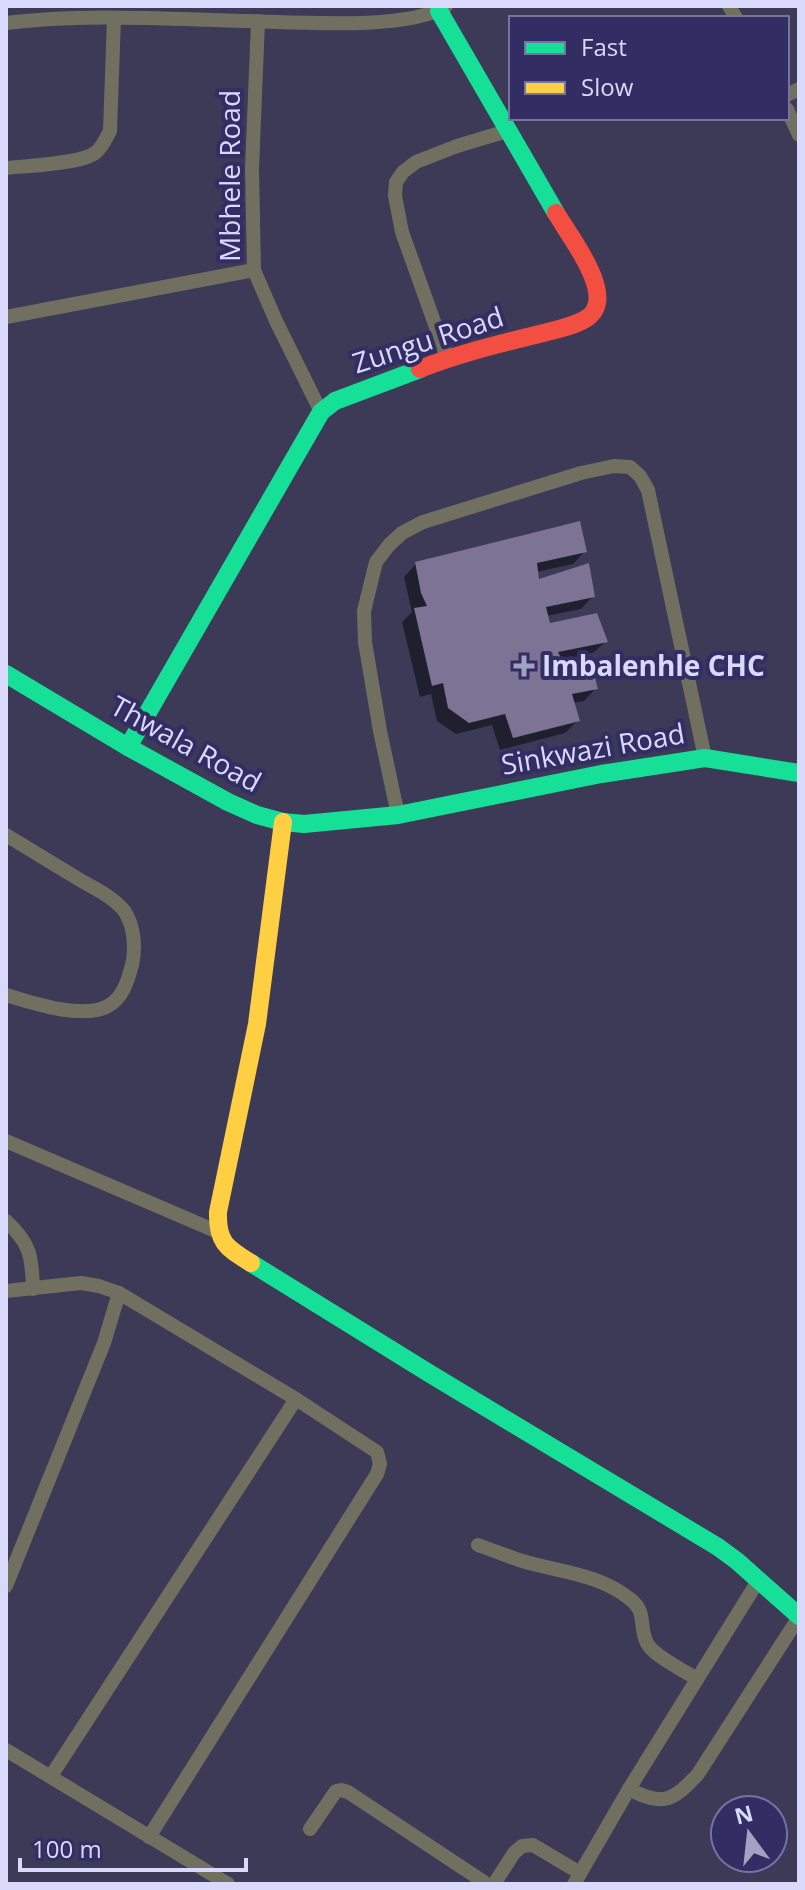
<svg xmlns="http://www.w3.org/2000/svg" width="805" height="1890" font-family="'Open Sans',sans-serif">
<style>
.shadow{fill:#0007}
.building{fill:#7d7395}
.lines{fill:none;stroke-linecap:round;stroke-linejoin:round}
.street{stroke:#717060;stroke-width:14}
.fast{stroke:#16e098;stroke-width:18}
.slow{stroke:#ffcf43;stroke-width:18}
.jam{stroke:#f24e42;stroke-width:18}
.poi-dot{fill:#a2a2c2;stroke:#322e63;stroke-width:3}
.labels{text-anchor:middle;stroke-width:8;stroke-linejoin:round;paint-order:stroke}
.street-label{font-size:28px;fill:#d9dafb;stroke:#322e63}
.poi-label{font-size:28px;font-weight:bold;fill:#d9dafb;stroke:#322e63;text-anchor:start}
</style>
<rect width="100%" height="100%" fill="#3c3a57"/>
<polygon class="shadow" points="585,551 573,564 536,572 537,582 593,596 581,609 546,616 549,625 606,641 593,653 560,660 562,666 596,688 584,701 572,703 577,721 565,733 500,750 492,725 456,734 437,721 431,694 420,697 402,622 412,612 404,577 416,564"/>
<polygon class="building" points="580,521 587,552 537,563 539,579 589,563 595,597 546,607 550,623 597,613 608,642 558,652 564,664 590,659 598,689 572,694 580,721 513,738 505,714 469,723 448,708 443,683 432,686 414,608 427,606 421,593 415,562"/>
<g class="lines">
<g class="street">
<polyline points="729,6 736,18"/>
<polyline points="258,21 252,169 254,270 276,321 321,412"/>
<path d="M 6,23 C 85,13 166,19 246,21 C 293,22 409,31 446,6"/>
<polyline points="787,95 799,89"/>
<polyline points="787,109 799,135"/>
<path d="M 6,168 C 26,166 80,164 95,153 C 102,148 106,138 110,131 L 114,18"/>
<polyline points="6,317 254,270"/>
<polyline points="447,358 402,232 395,196 396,182 403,172 416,162 457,146 507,131"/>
<polyline points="398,815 380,731 365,642 364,611 376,562 389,545 402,533 423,522 581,473 614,466 630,467 640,476 648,490 705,758"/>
<path d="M 6,835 C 31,850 55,865 80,880 C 94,888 115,898 125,912 C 134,926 136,948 132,965 C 128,980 123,998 108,1006 C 83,1020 32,1003 6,995"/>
<polyline points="6,1141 218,1232"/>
<path d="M 6,1221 C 31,1244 32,1257 33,1289"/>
<polyline points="6,1291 81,1283 99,1286 119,1293 296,1399 51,1776"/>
<path d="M 478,1545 C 492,1550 505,1555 519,1560 C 557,1572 598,1573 630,1599 C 648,1613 638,1626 647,1643 C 653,1656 685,1671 697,1679"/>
<polyline points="6,1586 104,1343 119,1293"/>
<polyline points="6,1750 228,1884"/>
<path d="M 629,1789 C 663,1807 673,1801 698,1774 L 799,1617"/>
<polyline points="310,1829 336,1791 341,1790 348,1792 487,1884"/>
<polyline points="149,1837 377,1474 380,1464 377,1452 296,1399"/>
<polyline points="494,1884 514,1853 522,1846 533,1845 580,1873"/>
<polyline points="574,1884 629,1789 758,1581"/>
</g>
<g class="fast">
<polyline points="439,11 556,213"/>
<polyline points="6,674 128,747 228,802 257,815 283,822 304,824 398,815 601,774 705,758 799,773"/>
<polyline points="128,747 321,412 335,401 420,369"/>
<polyline points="251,1263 432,1375 718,1547 737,1561 799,1616"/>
</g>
<path class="slow" d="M 251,1263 C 227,1248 217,1243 218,1212 L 257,1024 L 283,822"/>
<path class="jam" d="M 420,369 C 455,355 491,346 527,337 C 545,332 572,328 587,318 C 592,315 596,309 597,303 C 602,278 569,235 556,213"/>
</g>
<path class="poi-dot" d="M520 654h8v8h8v8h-8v8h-8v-8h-8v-8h8z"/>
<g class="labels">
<g class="street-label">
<text transform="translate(230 176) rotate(-90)" y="10">Mbhele Road</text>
<text transform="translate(428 340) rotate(-18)" y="10">Zungu Road</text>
<text transform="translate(186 744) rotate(29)" y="10">Thwala Road</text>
<text transform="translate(593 749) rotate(-10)" y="10">Sinkwazi Road</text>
</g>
<g class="poi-label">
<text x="542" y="676">Imbalenhle CHC</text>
</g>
</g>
<rect width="805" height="1890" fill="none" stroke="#d9dafb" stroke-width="16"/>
<rect x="509" y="16" width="280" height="104" fill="#322e63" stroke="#7573a0" stroke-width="2"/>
<rect x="525" y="42" width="40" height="12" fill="#16e098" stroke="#7573a0" stroke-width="2"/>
<text x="581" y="56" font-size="24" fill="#d9dafb">Fast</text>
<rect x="525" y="82" width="40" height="12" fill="#ffcf43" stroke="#7573a0" stroke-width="2"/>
<text x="581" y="96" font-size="24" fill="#d9dafb">Slow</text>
<g transform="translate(749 1834) rotate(345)"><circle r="38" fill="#322e63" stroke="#7573a0" stroke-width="2"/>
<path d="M0-6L14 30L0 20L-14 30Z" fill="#a2a2c2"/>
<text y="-12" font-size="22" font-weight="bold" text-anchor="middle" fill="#d9dafb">N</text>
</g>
<path d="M20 1858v12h226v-12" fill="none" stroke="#d9dafb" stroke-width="4"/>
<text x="32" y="1858" font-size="24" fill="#d9dafb" stroke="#322e63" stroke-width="6" paint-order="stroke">100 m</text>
</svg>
